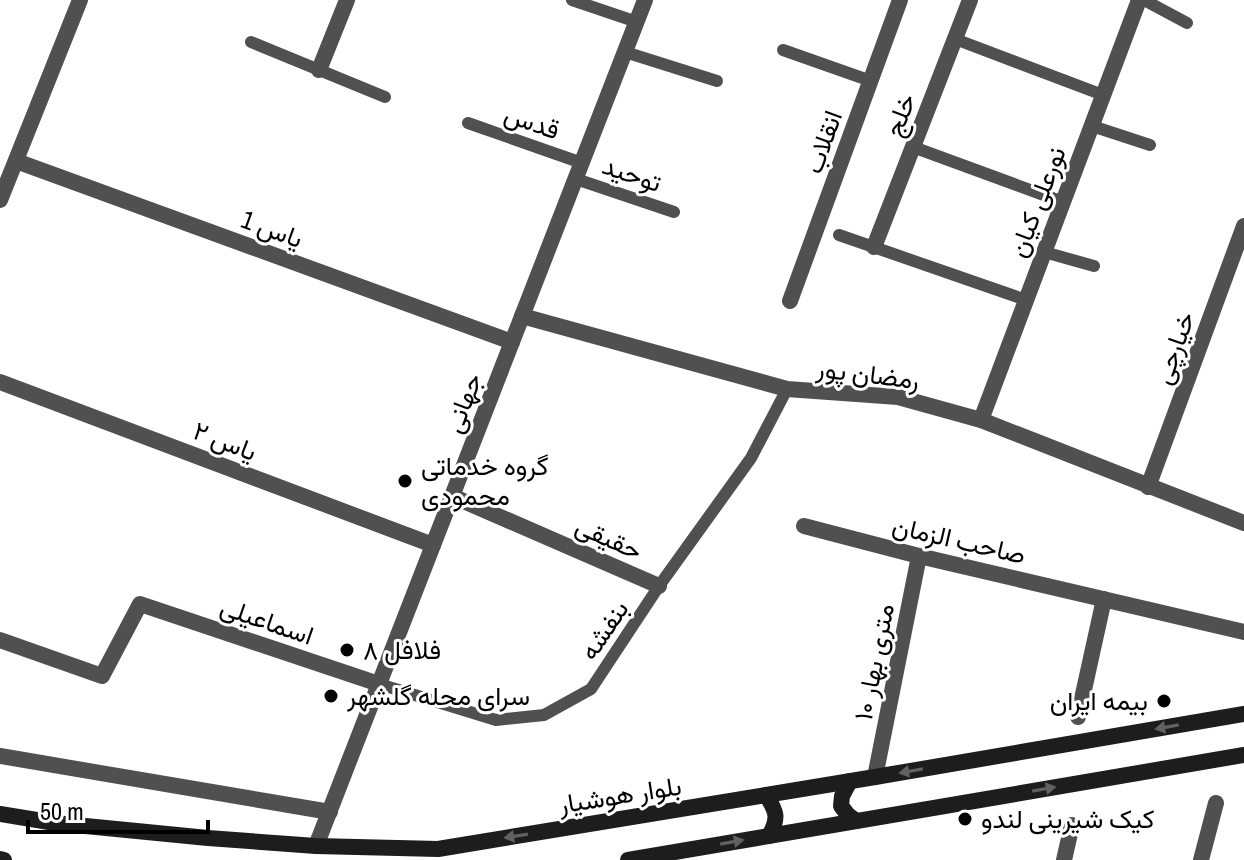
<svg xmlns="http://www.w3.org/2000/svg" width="1244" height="860" font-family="'Archivo Narrow',Vazirmatn,sans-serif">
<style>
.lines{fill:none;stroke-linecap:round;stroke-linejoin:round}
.service{stroke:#505050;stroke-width:12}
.minor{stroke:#505050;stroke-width:16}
.tertiary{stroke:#505050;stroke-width:16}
.secondary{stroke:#1d1d1d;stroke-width:16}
.oneway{fill:#616161}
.poi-dot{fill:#000;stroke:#fff;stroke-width:3}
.labels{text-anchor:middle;stroke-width:6;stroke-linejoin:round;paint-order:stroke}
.street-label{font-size:26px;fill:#000;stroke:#fff}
.poi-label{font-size:26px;fill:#000;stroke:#fff;text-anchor:start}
</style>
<rect width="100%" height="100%" fill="#fff"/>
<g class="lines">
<g class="service">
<polyline points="572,0 637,22"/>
<polyline points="1144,0 1187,23"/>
<polyline points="955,39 1103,95"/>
<polyline points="251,42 385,97"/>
<polyline points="783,50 871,81"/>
<polyline points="625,52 717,81"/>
<polyline points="468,123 582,163"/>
<polyline points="1092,126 1150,145"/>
<polyline points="913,147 1063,202"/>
<polyline points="576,179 674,212"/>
<polyline points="839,235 1026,300"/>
<polyline points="1044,252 1094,266"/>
<polyline points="379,684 496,720 544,715 591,689 659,586 751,458 787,389"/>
</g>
<g class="minor">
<polyline points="319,70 347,0"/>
<polyline points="16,161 512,342"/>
<polyline points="0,200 80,0"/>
<polyline points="874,247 970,0"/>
<polyline points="790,301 900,0"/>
<polyline points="522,316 787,389 898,397 981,420 1244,523"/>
<polyline points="0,382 433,545"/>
<polyline points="981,420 1139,0"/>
<polyline points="1148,487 1244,226"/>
<polyline points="452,496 659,586"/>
<polyline points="804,526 919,556 1244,632"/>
<polyline points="0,640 102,676 140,604 379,684"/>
<polyline points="1078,717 1104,599"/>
<polyline points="0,756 330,812"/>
<polyline points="875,777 919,556"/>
<polyline points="1064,860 1072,825"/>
<polyline points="1201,860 1216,803"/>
</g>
<polyline class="tertiary" points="316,846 645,0"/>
<g class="secondary">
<polyline points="850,781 842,796 841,806 848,815 856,821"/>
<path d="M 766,795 C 777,812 779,818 769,836"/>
<polyline points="0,814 55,823 208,838 316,846 438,849 875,777 1244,714"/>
<polyline points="0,859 4,860"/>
<polyline points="628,860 1244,755"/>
</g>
</g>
<defs><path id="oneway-solid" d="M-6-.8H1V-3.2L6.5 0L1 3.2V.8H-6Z" transform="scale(2)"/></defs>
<g class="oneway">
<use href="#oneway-solid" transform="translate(1167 727) rotate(170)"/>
<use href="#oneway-solid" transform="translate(911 771) rotate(170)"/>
<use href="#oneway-solid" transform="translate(1044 789) rotate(-10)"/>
<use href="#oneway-solid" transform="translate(516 836) rotate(171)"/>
<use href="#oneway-solid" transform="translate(732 842) rotate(-10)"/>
</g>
<g class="poi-dot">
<circle cx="405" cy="481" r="8"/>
<circle cx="347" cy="650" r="8"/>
<circle cx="331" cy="696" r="8"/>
<circle cx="1164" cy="701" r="8"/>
<circle cx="965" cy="819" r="8"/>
</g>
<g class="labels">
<g class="street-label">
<text transform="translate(900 115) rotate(-69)" y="9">خلج</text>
<text transform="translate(532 122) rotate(19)" y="9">قدس</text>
<text transform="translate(823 142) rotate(-70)" y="9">انقلاب</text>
<text transform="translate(632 174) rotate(19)" y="9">توحید</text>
<text transform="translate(1037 202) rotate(-69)" y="9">نورعلی کیان</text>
<text transform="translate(272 229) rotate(20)" y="9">یاس 1</text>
<text transform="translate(1174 348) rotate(-70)" y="9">خیارچی</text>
<text transform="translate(868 374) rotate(7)" y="9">رمضان پور</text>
<text transform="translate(463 403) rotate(-69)" y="9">جهانی</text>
<text transform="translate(225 441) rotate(21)" y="9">یاس ۲</text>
<text transform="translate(609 538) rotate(24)" y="9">حقیقی</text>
<text transform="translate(959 540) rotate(13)" y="9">صاحب الزمان</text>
<text transform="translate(267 621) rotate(19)" y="9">اسماعیلی</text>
<text transform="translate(604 630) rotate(-56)" y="9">بنفشه</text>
<text transform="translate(874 662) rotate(-79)" y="9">۱۰ متری بهار</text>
<text transform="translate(620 795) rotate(-9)" y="9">بلوار هوشیار</text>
</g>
<g class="poi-label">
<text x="421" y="475">گروه خدماتی<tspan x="421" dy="30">محمودی</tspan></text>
<text x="363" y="659">فلافل ۸</text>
<text x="347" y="705">سرای محله گلشهر</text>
<text x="1148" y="710" text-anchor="end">بیمه ایران</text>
<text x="981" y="828">کیک شیرینی لندو</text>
</g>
</g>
<path d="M28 820v12h180v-12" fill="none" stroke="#000000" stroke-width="4"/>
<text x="40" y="820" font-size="24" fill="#000000" stroke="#ffffff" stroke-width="6" paint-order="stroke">50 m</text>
</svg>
